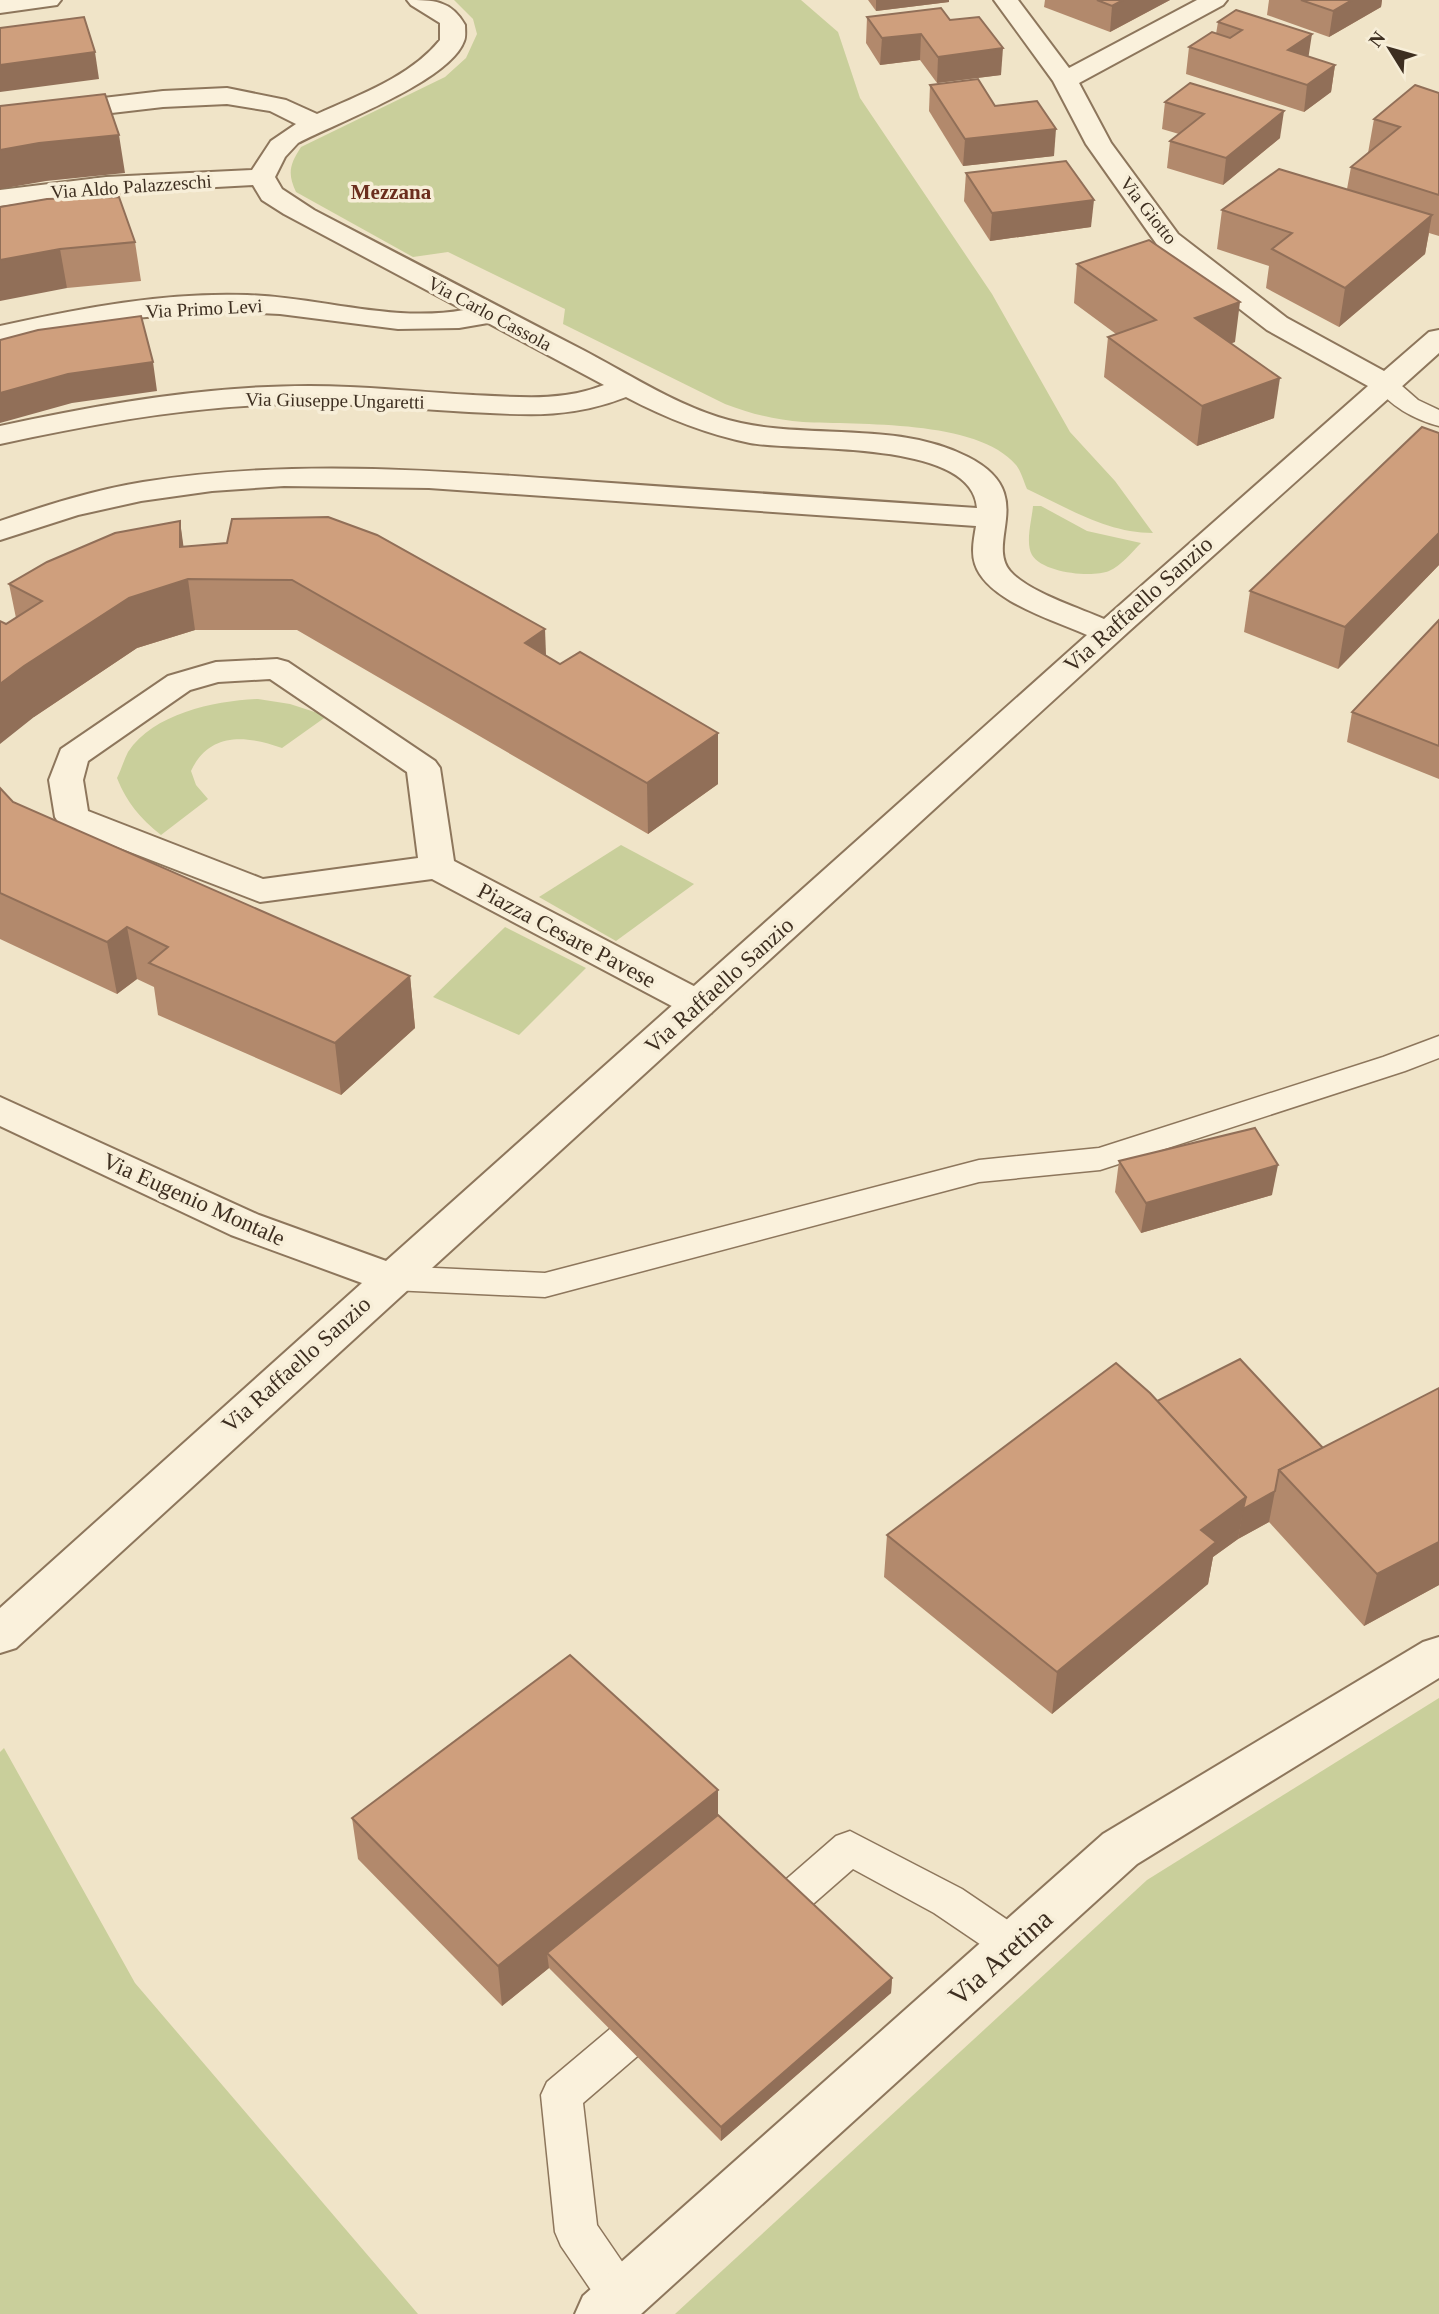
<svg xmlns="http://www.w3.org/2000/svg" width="1439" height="2314" font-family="Georgia,serif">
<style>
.green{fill:#c9cf9b}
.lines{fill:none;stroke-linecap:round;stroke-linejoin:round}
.service-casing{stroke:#8d765c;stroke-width:3}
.pedestrian-casing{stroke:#8d765c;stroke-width:4}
.minor-casing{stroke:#8d765c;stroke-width:4}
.tertiary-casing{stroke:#8d765c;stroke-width:4}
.service{fill:#faf1dc;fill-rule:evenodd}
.pedestrian{fill:#faf1dc;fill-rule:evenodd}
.minor{fill:#faf1dc;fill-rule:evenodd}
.tertiary{fill:#faf1dc;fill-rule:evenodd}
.wall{fill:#b2896c}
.shaded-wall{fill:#916f58}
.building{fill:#cf9f7d;stroke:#916f58;stroke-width:2}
.labels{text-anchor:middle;stroke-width:7;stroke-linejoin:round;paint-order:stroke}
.far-street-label{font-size:19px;fill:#3d2e20;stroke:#f7eed8}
.far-neighbourhood-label{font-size:21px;font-weight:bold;fill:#6b2e1e;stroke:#f7eed8}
.street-label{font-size:23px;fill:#3d2e20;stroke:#f7eed8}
.near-street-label{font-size:28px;fill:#3d2e20;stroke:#f7eed8}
</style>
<rect width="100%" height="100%" fill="#f0e4c8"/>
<g class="green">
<path d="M 454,0 L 801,0 L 838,32 L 860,98 L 992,294 L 1070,432 L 1115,481 L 1153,533 C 1107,533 1068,508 1027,489 C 1024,482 1021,471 1016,465 C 978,419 858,425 803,422 C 776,420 751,414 725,404 L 563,324 L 565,309 L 448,252 L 413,257 L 296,192 C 287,173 290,164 301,147 L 445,77 L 466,58 L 477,34 L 473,19 Z"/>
<path d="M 1033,506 L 1041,506 L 1087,531 L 1141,543 C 1132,552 1121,566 1109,571 C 1092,578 1043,573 1032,555 C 1025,543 1032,519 1033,506 Z"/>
<path d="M 258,699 L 290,704 L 327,716 L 282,748 C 246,735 209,732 191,771 L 196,785 L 208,799 L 161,835 C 140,818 127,803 117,778 C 121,770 124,760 128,752 C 154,713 215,701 258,699 Z"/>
<polygon points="621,845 694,884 616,941 539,897"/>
<polygon points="505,927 586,968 519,1035 433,997"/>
<polygon points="1439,1698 1439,2314 675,2314 1147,1880"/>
<polygon points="4,1748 135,1983 418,2314 0,2314 0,1752"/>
</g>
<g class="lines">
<g class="service-casing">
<g id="service">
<path d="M 1386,377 L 1394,379 L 1418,400 L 1439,410 L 1439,426 C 1415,420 1388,405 1374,384 L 1378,379 Z"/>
<polygon points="1439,1036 1439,1058 1405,1071 1100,1170 979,1182 545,1297 392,1290 380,1287 376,1278 380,1269 392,1266 545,1273 979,1160 1099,1148 1383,1057"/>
<polygon points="850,1831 962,1889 1027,1933 1033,1945 1027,1957 1013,1963 999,1957 934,1913 853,1869 781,1932 767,1937 753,1932 747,1920 753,1908 836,1836"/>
<polygon points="656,1997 670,2002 676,2015 670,2028 583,2103 597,2225 636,2282 643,2297 636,2312 631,2314 606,2312 561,2246 555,2232 541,2095 547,2082 642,2002"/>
</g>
</g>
<g class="pedestrian-casing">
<path id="pedestrian" d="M 277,659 L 288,662 L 435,761 L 440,768 L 454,861 L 711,995 L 716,1004 L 711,1013 L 698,1016 L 685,1013 L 432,879 L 260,902 L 60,825 L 55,817 L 49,780 L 61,749 L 168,676 L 216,662 ZM 270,679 L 407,772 L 418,858 L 263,879 L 88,811 L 83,780 L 88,761 L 190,690 L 218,682 Z"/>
</g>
<g class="minor-casing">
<g id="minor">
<polygon points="0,0 61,0 57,5 0,13"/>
<path d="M 407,0 C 433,0 451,0 465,25 C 465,30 466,37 464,41 C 450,81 336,123 298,143 L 285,157 L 275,177 L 282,189 L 314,210 C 403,257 492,303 581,349 C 627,373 669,401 718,417 C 798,443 892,418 968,457 C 1039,493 985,541 1010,571 C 1028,592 1079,608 1104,619 L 1368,386 L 1267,330 L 1158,246 L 1086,144 L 1053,81 L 994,0 L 1018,0 L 1069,68 L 1197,0 L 1227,0 L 1223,5 L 1079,83 L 1111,143 L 1178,234 L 1287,318 L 1384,371 L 1429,332 L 1439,330 L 1439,353 L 1127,633 L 16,1648 L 0,1653 L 0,1608 L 362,1283 L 231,1235 L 0,1126 L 0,1097 L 259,1215 L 386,1261 L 1087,635 C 1054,620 987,601 975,564 C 971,552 974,538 976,526 L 429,488 L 284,486 L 212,491 L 141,501 L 78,515 L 0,540 L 0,521 C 47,505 94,490 143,482 C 293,458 445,471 597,482 C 723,491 850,500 977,508 C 973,439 800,452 750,443 C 706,434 666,418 626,397 C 570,419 527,415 469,412 C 416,409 363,404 310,404 C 205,403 102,422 0,444 L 0,426 C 102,404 204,386 309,386 C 364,386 419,392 473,395 C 518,397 561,402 604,385 L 488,323 L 459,328 L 398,329 L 280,314 L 218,311 L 123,319 L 0,342 L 0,326 C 81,308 164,292 247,295 C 319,297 392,323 464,310 L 284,214 L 262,200 L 253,185 L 106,193 L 0,206 L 0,190 L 106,177 L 252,170 L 271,141 L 296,124 L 270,111 L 227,104 L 163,107 L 0,126 L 0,110 L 163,91 L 227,88 L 286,100 L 317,114 C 359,95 410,77 440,40 L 440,23 L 411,5 Z"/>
</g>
</g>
<g class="tertiary-casing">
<polygon id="tertiary" points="1439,1637 1439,1678 1137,1864 641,2314 575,2314 583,2296 1103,1834 1423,1642"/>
</g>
<use href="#service" class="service"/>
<use href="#pedestrian" class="pedestrian"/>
<use href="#minor" class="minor"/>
<use href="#tertiary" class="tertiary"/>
</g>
<g class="wall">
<polygon points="868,0 949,0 949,2 876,11"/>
<polygon points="1045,0 1170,0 1110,32 1044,7"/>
<polygon points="1269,0 1382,0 1381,7 1329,37 1267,15"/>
<polygon points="1236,10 1309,57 1335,65 1331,92 1304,112 1186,74 1189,47 1216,34 1218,22"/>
<polygon points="867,17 950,20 1001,75 937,83 920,60 880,65 866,43"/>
<polygon points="930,85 995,106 1054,156 963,166 929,111"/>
<polygon points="1439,93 1439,236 1429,233 1425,254 1339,327 1266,288 1269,266 1217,249 1222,210 1347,189 1351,167 1368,153 1374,119"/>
<polygon points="1165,102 1280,138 1223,185 1167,168 1170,141 1179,134 1162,129"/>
<polygon points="966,173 1091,227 990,241 964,201"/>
<polygon points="0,207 135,242 141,281 67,288"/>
<polygon points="1077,264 1235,342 1231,343 1274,418 1197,446 1104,377 1108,337 1116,334 1074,303"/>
<polygon points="1439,433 1439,565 1338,669 1244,632 1250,591"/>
<polygon points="180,521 183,547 546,656 560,664 718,733 718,784 648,834 297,630 195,630 137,648 34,717 6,624 16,618 9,584"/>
<polygon points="1439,620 1439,779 1347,742 1352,712"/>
<polygon points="0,788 13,802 410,976 415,1028 341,1095 158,1015 154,987 137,979 117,994 0,939"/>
<polygon points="1119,1161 1272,1195 1141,1233 1115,1192"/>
<polygon points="1439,1388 1439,1585 1364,1626 1269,1522 1238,1539 1213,1557 1208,1584 1052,1714 884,1577 887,1535 1157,1401 1323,1448"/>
<polygon points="718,1815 892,1978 891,1993 721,2141 549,1968 502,2006 358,1859 352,1818"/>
</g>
<g class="shaded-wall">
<polygon points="876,0 949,0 949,2 876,11"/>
<polygon points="1123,0 1170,0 1110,32 1112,6"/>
<polygon points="1352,0 1382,0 1381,7 1329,37 1333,11"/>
<polygon points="921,34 920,60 880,65 882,38"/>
<polygon points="1312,34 1308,60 1288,50"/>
<polygon points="1003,48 1001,75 937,83 938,57"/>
<polygon points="95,52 99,79 0,92 0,65"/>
<polygon points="1335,65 1331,92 1304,112 1307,85"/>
<polygon points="1284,111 1280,138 1223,185 1226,158"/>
<polygon points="1056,129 1054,156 963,166 965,139"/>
<polygon points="119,135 125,173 46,181 0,189 0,150 39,143"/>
<polygon points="1094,200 1091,227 990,241 992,213"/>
<polygon points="1432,215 1425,254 1339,327 1345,288"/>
<polygon points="60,249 67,288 0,301 0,260"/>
<polygon points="1240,302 1235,342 1190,357 1195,318"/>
<polygon points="153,362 157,391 72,403 0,423 0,393 68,374"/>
<polygon points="1280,378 1274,418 1197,446 1202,406"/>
<polygon points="180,521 195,630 137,648 34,717 0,744 0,684 180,547"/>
<polygon points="1439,533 1439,565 1338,669 1345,627"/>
<polygon points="545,629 547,680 525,643"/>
<polygon points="718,733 718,784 648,834 647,783"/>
<polygon points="127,927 137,979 117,994 107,942"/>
<polygon points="410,976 415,1028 341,1095 335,1043"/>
<polygon points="1278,1165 1272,1195 1141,1233 1146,1203"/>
<polygon points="1275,1491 1269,1522 1238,1539 1243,1509"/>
<polygon points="1246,1497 1238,1539 1213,1557 1208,1584 1052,1714 1057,1672 1201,1530"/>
<polygon points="1439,1542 1439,1585 1364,1626 1377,1574"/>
<polygon points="718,1790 718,1831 547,1953 549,1968 502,2006 498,1966"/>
<polygon points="892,1978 891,1993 721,2141 721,2127"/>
</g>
<g class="building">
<polygon points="1097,0 1123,0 1112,6"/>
<polygon points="1301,0 1352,0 1333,11"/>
<polygon points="941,8 950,20 979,17 1003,48 938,57 921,34 882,38 867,17"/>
<polygon points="1236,10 1312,34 1288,50 1335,65 1307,85 1189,47 1212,32 1230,38 1242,30 1218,22"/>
<polygon points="84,17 95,52 0,65 0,28"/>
<polygon points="978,79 995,106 1037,101 1056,129 965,139 930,85"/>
<polygon points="1190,83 1284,111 1226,158 1170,141 1204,114 1165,102"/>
<polygon points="1415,85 1439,93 1439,195 1351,167 1400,127 1374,119"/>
<polygon points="105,94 119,135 39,143 0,150 0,106"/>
<polygon points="1066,161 1094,200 992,213 966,173"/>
<polygon points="1279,169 1432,215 1345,288 1272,249 1292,233 1222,210"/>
<polygon points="119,197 135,242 60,249 0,260 0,207 47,199"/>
<polygon points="1149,240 1240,302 1195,318 1280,378 1202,406 1108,337 1156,320 1077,264"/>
<polygon points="141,316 153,362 68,374 0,393 0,340 38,330"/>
<polygon points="1422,427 1439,433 1439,533 1345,627 1250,591"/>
<polygon points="328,517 377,535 545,629 525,643 560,664 580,652 718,733 647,783 292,580 188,579 129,598 24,666 0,684 0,621 6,624 42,601 9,584 47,562 115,533 180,521 180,547 227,543 232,519"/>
<polygon points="1439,620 1439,746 1352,712"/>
<polygon points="0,788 13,802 410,976 335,1043 149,963 168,947 127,927 107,942 0,893"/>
<polygon points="1255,1128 1278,1165 1146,1203 1119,1161"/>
<polygon points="1240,1359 1323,1448 1279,1470 1275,1491 1243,1509 1246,1497 1157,1401"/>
<polygon points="1116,1363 1150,1393 1246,1497 1201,1530 1216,1542 1057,1672 887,1535"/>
<polygon points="1439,1388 1439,1542 1377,1574 1279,1470"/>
<polygon points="570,1655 718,1790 498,1966 352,1818"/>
<polygon points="718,1815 892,1978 721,2127 547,1953"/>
</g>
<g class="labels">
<g class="far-street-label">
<text transform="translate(131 186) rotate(-4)" y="7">Via Aldo Palazzeschi</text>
<text transform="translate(1149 210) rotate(52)" y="7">Via Giotto</text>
<text transform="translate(204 308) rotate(-3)" y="7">Via Primo Levi</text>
<text transform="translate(490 313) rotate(28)" y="7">Via Carlo Cassola</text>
<text transform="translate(335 400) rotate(1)" y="7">Via Giuseppe Ungaretti</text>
</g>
<g class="far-neighbourhood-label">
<text x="391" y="199">Mezzana</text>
</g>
<g class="street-label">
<text transform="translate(1138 604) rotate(-42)" y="8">Via Raffaello Sanzio</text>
<text transform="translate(567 935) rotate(28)" y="8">Piazza Cesare Pavese</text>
<text transform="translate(719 985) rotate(-42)" y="8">Via Raffaello Sanzio</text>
<text transform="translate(194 1199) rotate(24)" y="8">Via Eugenio Montale</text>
<text transform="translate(296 1364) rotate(-42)" y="8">Via Raffaello Sanzio</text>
</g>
<g class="near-street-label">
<text transform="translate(1000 1957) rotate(-42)" y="10">Via Aretina</text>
</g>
</g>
<g transform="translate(1390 49) rotate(307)" stroke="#f7eed8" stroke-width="5" paint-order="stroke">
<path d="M0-5L12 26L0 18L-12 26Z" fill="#3d2e20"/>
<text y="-10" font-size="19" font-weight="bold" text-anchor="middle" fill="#3d2e20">N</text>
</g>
</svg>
